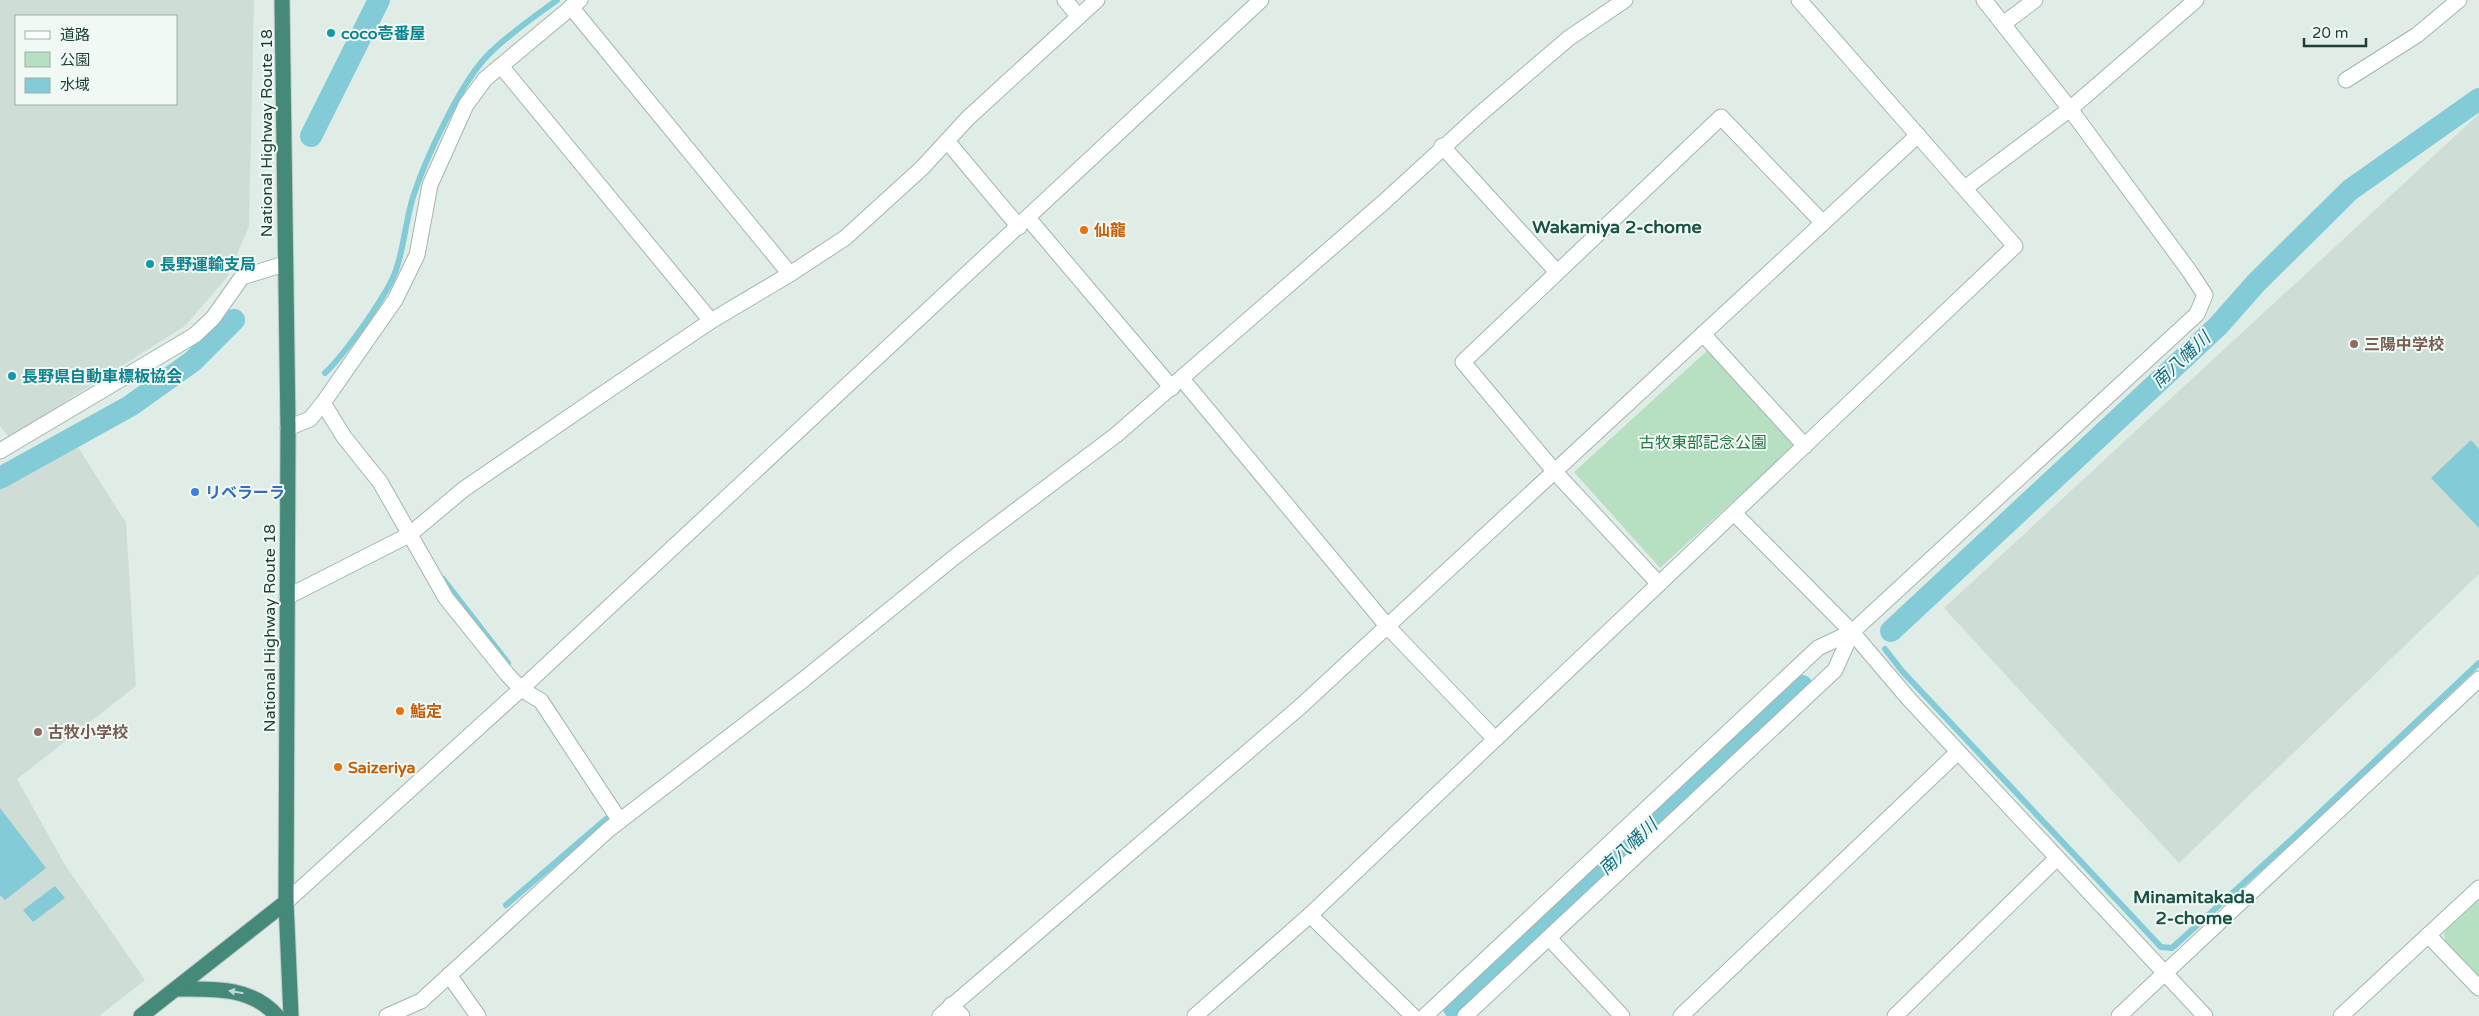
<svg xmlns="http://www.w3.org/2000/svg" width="2479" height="1016" font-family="'Varela Round','Noto Sans JP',sans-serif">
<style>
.built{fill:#ceddd6;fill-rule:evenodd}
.green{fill:#b7e0c2}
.water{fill:#83cbd7}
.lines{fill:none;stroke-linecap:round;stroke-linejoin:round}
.stream{stroke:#83cbd7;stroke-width:6}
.canal{stroke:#83cbd7;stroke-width:22}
.minor-casing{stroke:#a2b5ae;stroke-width:17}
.tertiary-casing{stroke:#a2b5ae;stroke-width:17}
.trunk-casing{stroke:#c0c9c7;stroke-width:17}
.minor{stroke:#fff;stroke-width:15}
.tertiary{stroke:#fff;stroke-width:15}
.trunk{stroke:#458a78;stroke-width:15}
.oneway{fill:#bdd8d0}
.culture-dot{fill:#0f9aa8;stroke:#f1f9f5;stroke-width:2}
.food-dot{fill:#e8710a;stroke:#f1f9f5;stroke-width:2}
.education-dot{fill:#8d6e63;stroke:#f1f9f5;stroke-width:2}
.shop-dot{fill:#3f7fe0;stroke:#f1f9f5;stroke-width:2}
.labels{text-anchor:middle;stroke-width:4;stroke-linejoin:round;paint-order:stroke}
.culture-label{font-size:16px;font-weight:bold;fill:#0d838f;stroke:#f1f9f5;text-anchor:start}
.street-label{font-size:16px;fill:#1f3f36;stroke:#f1f9f5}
.food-label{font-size:16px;font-weight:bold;fill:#c56008;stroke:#f1f9f5;text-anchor:start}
.education-label{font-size:16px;font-weight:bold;fill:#785e54;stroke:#f1f9f5;text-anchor:start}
.park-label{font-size:16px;fill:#267945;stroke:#f1f9f5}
.shop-label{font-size:16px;font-weight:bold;fill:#366cbe;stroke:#f1f9f5;text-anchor:start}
.neighbourhood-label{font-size:18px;font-weight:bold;fill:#1a5244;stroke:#f1f9f5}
.water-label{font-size:18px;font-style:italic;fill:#146f80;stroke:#f1f9f5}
</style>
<rect width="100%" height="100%" fill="#e0ede7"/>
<g class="built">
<path d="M 0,0 L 254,0 L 249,226 L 228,276 L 185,326 L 9,437 L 0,426 ZM 16,16 L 176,16 L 176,104 L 16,104 Z"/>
<polygon points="2479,114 2479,574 2179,863 1944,608"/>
<polygon points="76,444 126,523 136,686 17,779 65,865 145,980 99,1016 0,1016 0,486"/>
</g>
<g class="green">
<polygon points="1709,349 1795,445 1660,568 1574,472"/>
<polygon points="2479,898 2479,981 2445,944 2444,932"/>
</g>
<g class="water">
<polygon points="2471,440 2479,449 2479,528 2431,478"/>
<polygon points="0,808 46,868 5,900 0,895"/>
<polygon points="55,886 65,898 33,922 23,910"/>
</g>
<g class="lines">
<g class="stream">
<path d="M 325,373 C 344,355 390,292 397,267 C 404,245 406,220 413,197 C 425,160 461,81 489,54 C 509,34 534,17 557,0"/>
<polyline points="443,579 508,663"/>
<polyline points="1885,649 1902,671 2161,947 2172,948 2292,839 2479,663"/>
<polyline points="506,905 606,819"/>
</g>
<g class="canal">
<polyline points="311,136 379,0"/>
<polyline points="0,478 130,406 193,361 234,320"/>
<polyline points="1891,631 2218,326 2256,283 2350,190 2479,99"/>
<polyline points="1454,1008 1802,686"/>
</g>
<g class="minor-casing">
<g id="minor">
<polyline points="1065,0 1078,16"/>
<polyline points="571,7 790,274"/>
<polyline points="2003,24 2035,0"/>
<polyline points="501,66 711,321"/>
<polyline points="2346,80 2417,35 2459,0"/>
<polyline points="947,141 1019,227"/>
<polyline points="1442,146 1557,272"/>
<polyline points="1965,188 2070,109 2196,0"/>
<polyline points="1028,218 1172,388"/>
<polyline points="1703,334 1805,446"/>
<polyline points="1182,379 1388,627 1494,738"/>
<polyline points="323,403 344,437 380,482 446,598 507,674 521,689 541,701 620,821"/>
<polyline points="288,428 310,419 323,403 395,300 417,255 430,185 466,105 485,79 580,0"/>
<polyline points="1734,513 1852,632 1908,698 2205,1016"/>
<polyline points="1659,584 1555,472 1463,362 1721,117 1823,223"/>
<polyline points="287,597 409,535 464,489 610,389 711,321 790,274 845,238 922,168 968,118 1097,0"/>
<polyline points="1310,915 1413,1016"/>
<polyline points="2428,935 2479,988"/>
<polyline points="1549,938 1622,1016"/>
<polyline points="449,975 478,1016"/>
<polyline points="951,1005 962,1016"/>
<polyline points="387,1016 421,1001 608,830 803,680 957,555 1116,435 1385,201 1480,114 1569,38 1625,0"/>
<polyline points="940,1016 1301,706 1918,135"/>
<polyline points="1195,1016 1310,915 2015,246 1799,0"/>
<polyline points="1425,1016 1818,648 1852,632 2197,314 2205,295 2190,272 2070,109 1984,0"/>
<polyline points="1465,1016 1835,670 1852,632"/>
<polyline points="1681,1016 1958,752"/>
<polyline points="1895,1016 2056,859"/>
<polyline points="2119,1016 2479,679"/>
<polyline points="2341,1016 2479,888"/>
</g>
</g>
<g class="tertiary-casing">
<g id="tertiary">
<polyline points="0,451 195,335 213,318 242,277 284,264"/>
<polyline points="286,902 521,689 1261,0"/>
</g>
</g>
<g class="trunk-casing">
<g id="trunk">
<polyline points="282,0 288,428 286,902 291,1016"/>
<path d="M 176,989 C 212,989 251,986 277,1016"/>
<polyline points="141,1016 286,902"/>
</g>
</g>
<use href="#minor" class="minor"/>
<use href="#tertiary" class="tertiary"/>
<use href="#trunk" class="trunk"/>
</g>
<defs><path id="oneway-solid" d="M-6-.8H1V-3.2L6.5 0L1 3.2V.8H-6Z" transform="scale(1.25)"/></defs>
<use class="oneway" href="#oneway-solid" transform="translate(236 992) rotate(-170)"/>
<g class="culture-dot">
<circle cx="331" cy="33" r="5"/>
<circle cx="150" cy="264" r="5"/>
<circle cx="12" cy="376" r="5"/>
</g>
<g class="food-dot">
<circle cx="1084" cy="230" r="5"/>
<circle cx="400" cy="711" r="5"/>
<circle cx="338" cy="767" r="5"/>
</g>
<g class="education-dot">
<circle cx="2354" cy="344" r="5"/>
<circle cx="38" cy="732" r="5"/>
</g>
<circle class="shop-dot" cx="195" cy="492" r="5"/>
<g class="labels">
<g class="culture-label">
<text x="341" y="39">coco壱番屋</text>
<text x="160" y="270">長野運輸支局</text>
<text x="22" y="382">長野県自動車標板協会</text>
</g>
<g class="street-label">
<text transform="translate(266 133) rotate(-90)" y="6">National Highway Route 18</text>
<text transform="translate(269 628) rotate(-90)" y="6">National Highway Route 18</text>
</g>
<g class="food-label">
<text x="1094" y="236">仙龍</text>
<text x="410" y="717">鮨定</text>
<text x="348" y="773">Saizeriya</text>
</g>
<g class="education-label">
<text x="2364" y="350">三陽中学校</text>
<text x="48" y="738">古牧小学校</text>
</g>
<g class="park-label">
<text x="1703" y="448">古牧東部記念公園</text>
</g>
<g class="shop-label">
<text x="205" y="498">リベラーラ</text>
</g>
<g class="neighbourhood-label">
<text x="1617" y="233">Wakamiya 2-chome</text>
<text x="2194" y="903">Minamitakada<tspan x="2194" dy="21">2-chome</tspan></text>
</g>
<g class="water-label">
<text transform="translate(2181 360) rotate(-43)" y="6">南八幡川</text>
<text transform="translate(1628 847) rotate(-43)" y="6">南八幡川</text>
</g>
</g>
<rect x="15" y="15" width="162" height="90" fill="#f1f9f5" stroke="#9dafa9"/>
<rect x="25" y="31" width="25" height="8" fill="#ffffff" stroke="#9dafa9"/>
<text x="60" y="40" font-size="15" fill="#1f3f36">道路</text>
<rect x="25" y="52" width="25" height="15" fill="#b7e0c2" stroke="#9dafa9"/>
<text x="60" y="65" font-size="15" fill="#1f3f36">公園</text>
<rect x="25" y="78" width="25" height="15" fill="#83cbd7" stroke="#9dafa9"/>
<text x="60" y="90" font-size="15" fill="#1f3f36">水域</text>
<path d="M2304 38v8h62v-8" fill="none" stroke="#1f3f36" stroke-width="2.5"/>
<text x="2312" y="38" font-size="15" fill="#1f3f36" stroke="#f1f9f5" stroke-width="4" paint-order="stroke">20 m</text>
</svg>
